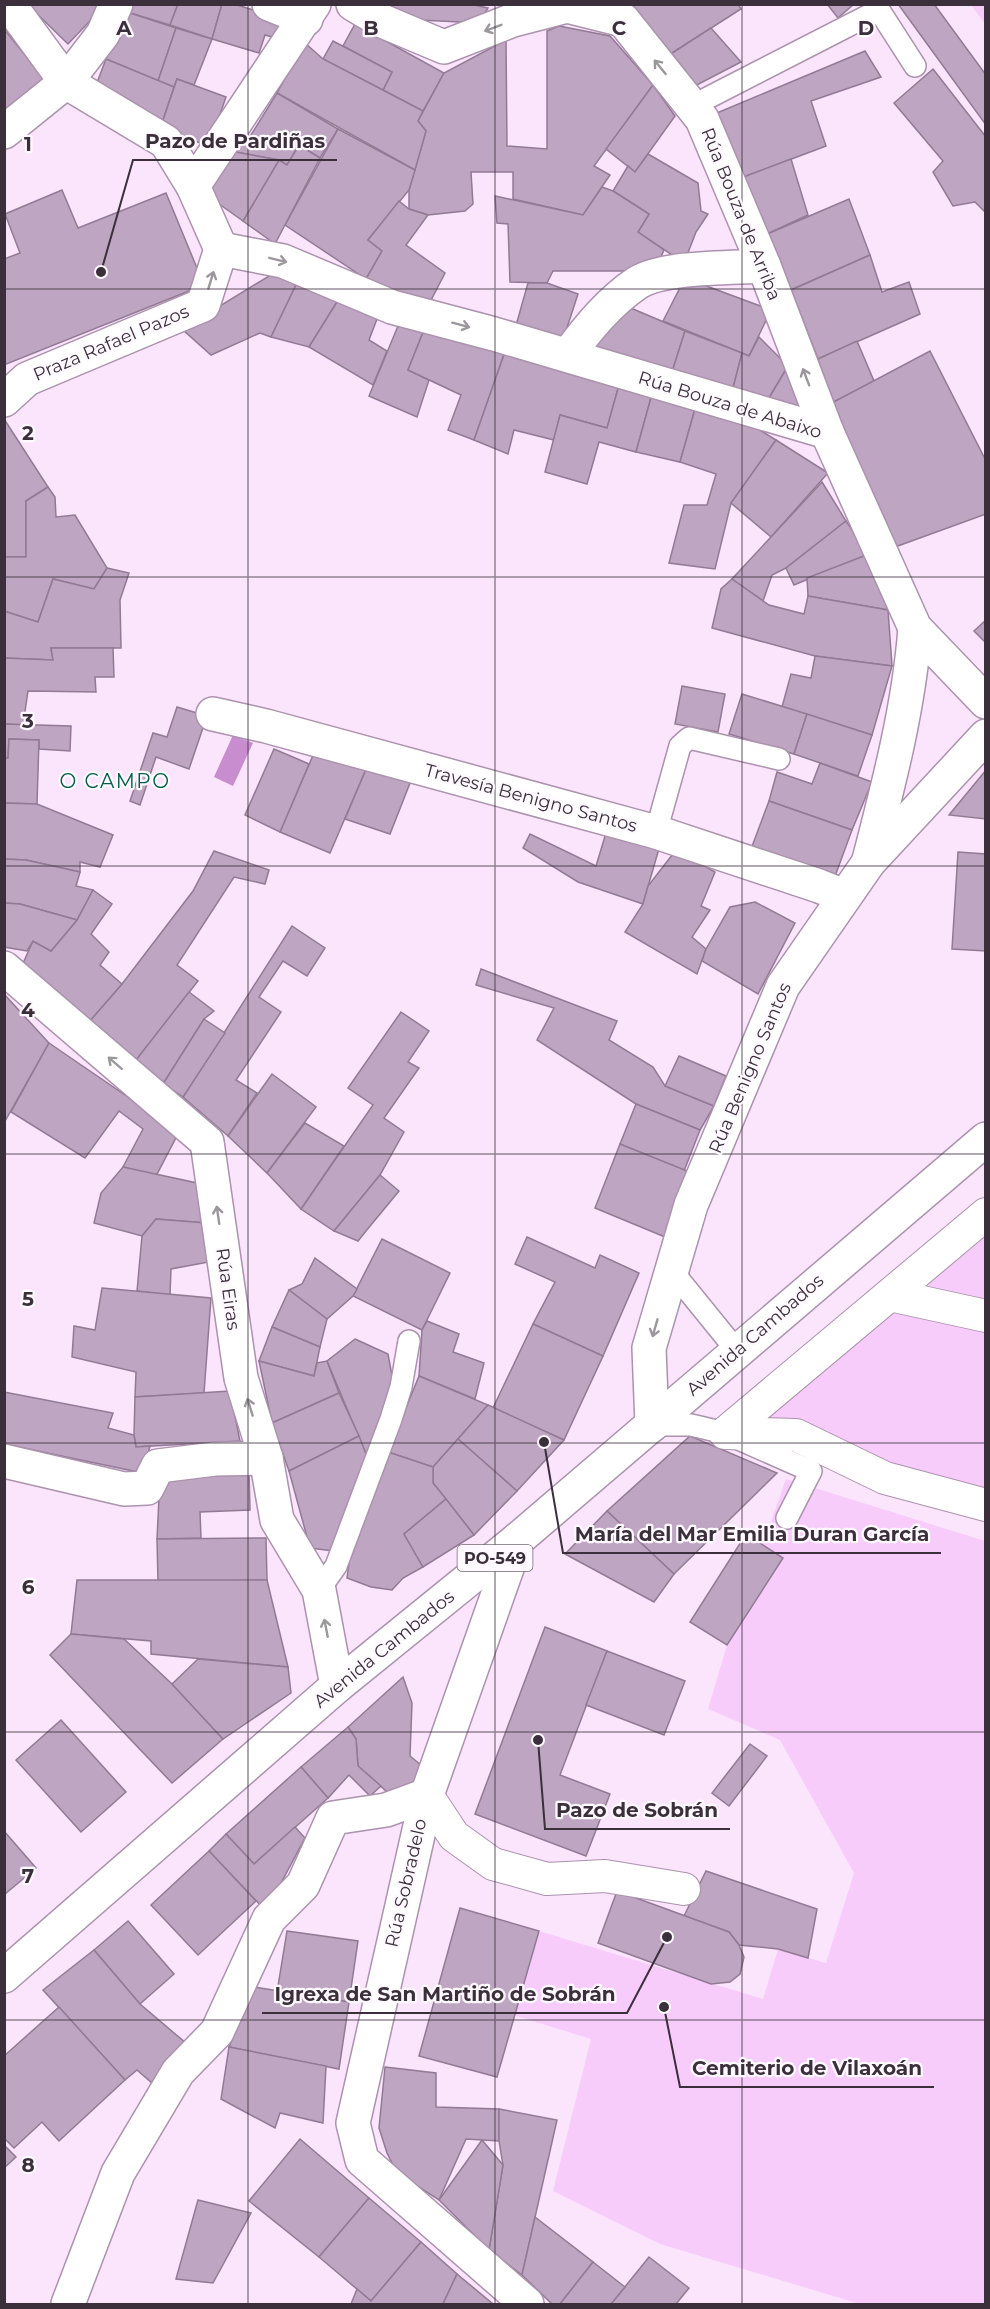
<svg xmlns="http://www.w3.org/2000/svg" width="990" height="2309" font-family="Montserrat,sans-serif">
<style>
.green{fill:#f7ccfb}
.water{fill:#c78dce}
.building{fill:#bea5c1;stroke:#927a95;stroke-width:1.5}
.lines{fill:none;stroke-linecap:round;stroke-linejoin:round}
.service-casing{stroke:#ab92ad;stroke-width:24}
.pedestrian-casing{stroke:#ab92ad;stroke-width:34}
.minor-casing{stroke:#ab92ad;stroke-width:36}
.primary-casing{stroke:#ab92ad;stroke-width:36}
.service{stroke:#fff;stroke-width:21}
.pedestrian{stroke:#fff;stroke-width:32}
.minor{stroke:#fff;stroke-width:33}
.primary{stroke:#fff;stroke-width:33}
.oneway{stroke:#9c979d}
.grid{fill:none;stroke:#3a2f3b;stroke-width:1.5;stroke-opacity:0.55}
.labels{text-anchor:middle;stroke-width:4.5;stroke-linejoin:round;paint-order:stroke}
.shield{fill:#fef9ff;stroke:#756c76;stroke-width:1.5}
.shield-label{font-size:16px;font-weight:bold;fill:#3a2f3b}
.street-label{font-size:18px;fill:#3a2f3b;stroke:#fef9ff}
.neighbourhood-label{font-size:20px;letter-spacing:1.5px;fill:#065c4a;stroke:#fef9ff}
.grid-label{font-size:20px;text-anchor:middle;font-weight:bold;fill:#3a2f3b;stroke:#fef9ff;stroke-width:4.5;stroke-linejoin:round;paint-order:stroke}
.leader{fill:none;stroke:#3a2f3b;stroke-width:2}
.callout-dot{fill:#3a2f3b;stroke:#fef9ff;stroke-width:2}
.callout-label{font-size:20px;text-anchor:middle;font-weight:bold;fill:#3a2f3b;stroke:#fef9ff;stroke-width:4.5;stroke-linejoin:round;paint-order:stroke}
</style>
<rect width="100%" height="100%" fill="#fbe5fd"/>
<g class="green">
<polygon points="971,5 985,5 985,24"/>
<polygon points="985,1214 985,1505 796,1435 726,1433"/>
<polygon points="786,1479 985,1541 985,2304 860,2304 660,2244 553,2191 591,2039 513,2015 539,1931 763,1999 778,1949 826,1963 854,1873 780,1740 708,1709 727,1645"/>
</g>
<polygon class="water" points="233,735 253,743 233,786 214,777"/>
<g class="building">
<polygon points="27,4 106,4 68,44"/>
<polygon points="129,4 178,4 170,25 127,12"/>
<polygon points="178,4 222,4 212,39 170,25"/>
<polygon points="222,4 234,4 285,20 279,39 265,35 259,53 212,39"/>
<polygon points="381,4 470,4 488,8 479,23 400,19"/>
<polygon points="628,4 738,4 741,9 669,55 626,6"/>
<polygon points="827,4 854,4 838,18"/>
<polygon points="898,4 934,4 986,75 986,125"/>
<polygon points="127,12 176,28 158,81 106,59"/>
<polygon points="355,24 444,73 423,111 383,90 392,72 343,46"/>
<polygon points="559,26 610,36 653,85 594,166 610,175 583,215 513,199 513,172 471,172 473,204 465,211 428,215 409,209 409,190 426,131 418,121 444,73 506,40 507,146 547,149 547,31"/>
<polygon points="176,28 212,39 194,85 177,79 174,87 158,81"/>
<polygon points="711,28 741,62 691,88 669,55"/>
<polygon points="4,29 50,86 4,122"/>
<polygon points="333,41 392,72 383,90 323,59"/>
<polygon points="305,43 323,59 423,111 418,121 426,131 415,170 277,93"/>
<polygon points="865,51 881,77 811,101 826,146 741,178 717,113"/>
<polygon points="106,59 174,87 162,123 93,93"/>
<polygon points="933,69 986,137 986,213 975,202 953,206 933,172 943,161 894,103"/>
<polygon points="177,79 226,97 209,146 160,129"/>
<polygon points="653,85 675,116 635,172 606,149"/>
<polygon points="277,93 338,129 320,158 299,145 287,165 279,160 230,151 251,135"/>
<polygon points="338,129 415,170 409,190 368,240 382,251 366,279 285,225"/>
<polygon points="299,145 320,158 275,244 243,221 279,160 287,165"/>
<polygon points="230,151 279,160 243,221 208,196"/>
<polygon points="648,154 698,183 701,211 708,214 696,232 684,263 638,232 649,214 613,191 628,166 635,172"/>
<polygon points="791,159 808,215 765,235 741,178"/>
<polygon points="602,187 613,191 649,214 638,232 664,250 656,268 631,271 553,271 547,283 510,282 508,224 497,223 495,196 583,215"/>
<polygon points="62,190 78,228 166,193 204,285 4,365 4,259 20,253 5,214"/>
<polygon points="849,199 870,255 791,290 765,235"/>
<polygon points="399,201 409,209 428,215 406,245 445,273 428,306 366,279 382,251 368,240"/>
<polygon points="870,255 882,292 909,282 920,314 818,359 791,290"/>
<polygon points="274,273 297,283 271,337 260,333 211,355 182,329"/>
<polygon points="685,278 771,310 749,356 663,321"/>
<polygon points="297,283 340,297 309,347 271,337"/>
<polygon points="528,283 547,283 578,294 562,343 515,329"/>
<polygon points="340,297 377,319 369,340 387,351 373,385 309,347"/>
<polygon points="626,306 685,331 672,372 583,349"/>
<polygon points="400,321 426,325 408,370 429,380 417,417 369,396"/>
<polygon points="426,325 506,349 474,440 448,430 461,395 408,370"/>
<polygon points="685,331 742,353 732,392 672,372"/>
<polygon points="759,337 788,366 766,403 732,392 742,353 749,356"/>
<polygon points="857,341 874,381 828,405 818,359"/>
<polygon points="506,349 619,385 607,428 560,415 554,440 514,430 508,454 474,440"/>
<polygon points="930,351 986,461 986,514 895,547 828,405"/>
<polygon points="788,366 808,405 801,414 766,403"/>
<polygon points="619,385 652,394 636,452 599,442 587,484 545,472 560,415 607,428"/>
<polygon points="652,394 695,409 680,462 636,452"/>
<polygon points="695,409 753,426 776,440 731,503 715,569 669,563 684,505 707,505 716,474 680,462"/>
<polygon points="6,422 48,487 26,501 26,557 4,557 4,423"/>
<polygon points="776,440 828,473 771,537 731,503"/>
<polygon points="822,482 846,521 786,568 772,575 763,601 732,579"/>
<polygon points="48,487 55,497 56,517 75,515 107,568 94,589 53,579 38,622 4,611 4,557 26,557 26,501"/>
<polygon points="846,521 869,554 794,585 786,568"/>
<polygon points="869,554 888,610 808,596 807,578"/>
<polygon points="107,568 129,573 120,600 121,648 51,648 53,660 4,658 4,611 38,622 53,579 94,589"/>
<polygon points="732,579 769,605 804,614 808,596 888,610 892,666 815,656 712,628 721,589"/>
<polygon points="986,620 986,643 974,631"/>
<polygon points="51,648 113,648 114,677 95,677 96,692 28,691 23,725 4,724 4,658 53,660"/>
<polygon points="815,656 892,666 872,735 782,707 791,674 811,678"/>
<polygon points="682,686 725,694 718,732 675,724"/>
<polygon points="742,694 807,714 794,754 729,734"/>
<polygon points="177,707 207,716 189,769 156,757 140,805 130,801 153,733 167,737"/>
<polygon points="807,714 872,735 858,776 794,754"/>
<polygon points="4,724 71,726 70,751 39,749 39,740 9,739 8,758 4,758"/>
<polygon points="9,739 39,740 37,804 4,803 4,758 8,758"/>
<polygon points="317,746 367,767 330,853 280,832"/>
<polygon points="274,749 309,764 280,832 245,815"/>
<polygon points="820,763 872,782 852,830 769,801 777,772 812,784"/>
<polygon points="367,767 412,778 390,834 345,819"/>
<polygon points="986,770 986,819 949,815"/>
<polygon points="769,801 852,830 834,879 751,849"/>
<polygon points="4,803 37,804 113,835 100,867 80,862 80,872 26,860 4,859"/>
<polygon points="606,833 660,845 643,904 578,882 523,848 530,834 596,866"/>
<polygon points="676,850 715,872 701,906 710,910 692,937 706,949 697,974 625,932 643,904 648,886"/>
<polygon points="214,851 269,870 265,884 234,877 177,965 198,981 133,1064 88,1023 122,984 193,891"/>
<polygon points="958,852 986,854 986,951 952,949"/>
<polygon points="4,859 26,860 80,872 76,886 93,890 77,920 20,904 4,903"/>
<polygon points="93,890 112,904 91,934 109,952 100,965 122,984 88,1023 20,970 33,941 51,951 77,920"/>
<polygon points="755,902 795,923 758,994 702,961 706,949 730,907"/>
<polygon points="4,903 20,904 77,920 51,951 33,941 27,951 4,947"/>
<polygon points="292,926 325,948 307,976 283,961 259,997 281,1012 236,1080 257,1093 228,1136 183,1097"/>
<polygon points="481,969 617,1021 609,1040 653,1067 665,1086 714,1106 700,1130 636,1104 537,1040 554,1008 476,985"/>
<polygon points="189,992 214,1011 204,1019 163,1084 133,1064"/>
<polygon points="4,994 49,1043 4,1123"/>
<polygon points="401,1012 429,1031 408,1062 419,1068 384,1118 404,1132 380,1175 334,1231 301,1209 373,1105 348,1088"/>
<polygon points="204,1019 225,1033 183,1097 163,1084"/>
<polygon points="49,1043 179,1132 156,1176 123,1167 143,1129 119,1111 85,1158 11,1112"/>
<polygon points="679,1056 726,1076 714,1106 665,1086"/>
<polygon points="272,1074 316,1107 267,1173 228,1136"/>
<polygon points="636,1104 700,1130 684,1171 620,1144"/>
<polygon points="305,1123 344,1146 301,1209 267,1173"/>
<polygon points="620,1144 692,1173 665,1237 595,1208"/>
<polygon points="123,1167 197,1183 206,1223 156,1219 142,1236 94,1223 101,1193"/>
<polygon points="380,1175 399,1191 366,1231 358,1241 334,1231"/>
<polygon points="156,1219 206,1223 209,1262 171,1269 170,1295 137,1291 142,1236"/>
<polygon points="527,1237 595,1268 600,1255 639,1273 603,1356 533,1324 555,1282 515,1264"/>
<polygon points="382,1239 450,1273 422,1330 353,1296"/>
<polygon points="315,1258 357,1289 353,1296 327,1319 289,1290 302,1284"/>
<polygon points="102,1288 211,1298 204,1393 135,1397 136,1372 72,1357 74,1326 95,1330"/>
<polygon points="289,1290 327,1319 320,1347 272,1327"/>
<polygon points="427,1321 459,1334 453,1352 484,1363 475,1399 419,1376 422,1330"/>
<polygon points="533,1324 603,1356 564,1440 493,1408"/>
<polygon points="272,1327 320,1347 314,1376 259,1361"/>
<polygon points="355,1339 388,1354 393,1381 368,1459 327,1361"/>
<polygon points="259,1361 314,1376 317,1363 327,1361 339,1393 272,1423"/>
<polygon points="419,1376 488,1405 433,1467 388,1452"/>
<polygon points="230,1391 240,1441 136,1447 134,1435 135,1397"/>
<polygon points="4,1392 113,1413 108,1428 134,1435 136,1447 150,1446 143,1473 4,1444"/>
<polygon points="339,1393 359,1436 289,1471 272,1423"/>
<polygon points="488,1405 564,1440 517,1491 458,1439"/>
<polygon points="359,1436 368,1459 333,1551 310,1548 289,1471"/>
<polygon points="690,1436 777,1473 674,1574 607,1511"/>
<polygon points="458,1439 517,1491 474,1535 433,1483 433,1467"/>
<polygon points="388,1452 433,1467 433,1483 446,1499 404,1534 423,1567 403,1578 392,1590 371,1587 347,1578 353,1534"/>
<polygon points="249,1471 250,1510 200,1512 201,1538 157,1539 160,1477"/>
<polygon points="446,1499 474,1535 423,1567 404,1534"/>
<polygon points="607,1511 674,1574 654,1602 565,1554"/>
<polygon points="746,1534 783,1558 727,1645 690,1622"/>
<polygon points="266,1538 267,1580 158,1582 157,1539"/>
<polygon points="77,1580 267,1580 288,1667 151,1654 151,1641 71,1634"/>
<polygon points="545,1627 607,1651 560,1775 610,1794 586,1856 475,1814"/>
<polygon points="71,1634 124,1639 172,1684 223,1739 172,1783 50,1655"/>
<polygon points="607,1651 685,1681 664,1735 586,1705"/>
<polygon points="198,1659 288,1667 291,1693 223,1739 172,1684"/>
<polygon points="403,1677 412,1703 410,1756 427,1770 395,1799 358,1766 356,1739 348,1727"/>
<polygon points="61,1720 126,1792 81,1832 16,1760"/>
<polygon points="348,1727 356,1739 358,1766 381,1786 370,1796 349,1775 328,1798 301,1767"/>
<polygon points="750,1744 767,1756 729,1806 712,1793"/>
<polygon points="301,1767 328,1798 254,1864 226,1834"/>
<polygon points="295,1827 305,1838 266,1911 209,1851 226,1834 254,1864"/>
<polygon points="4,1831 36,1868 4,1895"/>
<polygon points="209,1851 256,1901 198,1955 151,1905"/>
<polygon points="706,1871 817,1909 808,1958 778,1949 739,1945 729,1932 684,1916"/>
<polygon points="617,1891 729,1932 739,1945 744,1957 740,1974 730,1982 711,1984 598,1943"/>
<polygon points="460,1908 539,1931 497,2077 419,2056"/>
<polygon points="128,1921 174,1974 140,2004 94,1950"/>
<polygon points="287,1931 358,1941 349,2002 277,1992"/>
<polygon points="94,1950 140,2004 187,2044 159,2089 137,2070 125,2080 43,1990"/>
<polygon points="254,1987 349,2002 339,2069 229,2047"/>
<polygon points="59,2007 125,2080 59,2141 42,2122 14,2148 4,2138 4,2056"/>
<polygon points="229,2047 326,2066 323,2123 280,2113 275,2128 221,2099"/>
<polygon points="385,2067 436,2073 436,2107 499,2109 499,2141 466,2139 439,2200 397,2173 387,2153 379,2128"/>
<polygon points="499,2109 557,2120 522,2275 489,2250 503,2165 499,2141"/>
<polygon points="300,2139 369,2198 319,2257 249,2201"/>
<polygon points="482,2140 503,2165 489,2250 439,2200"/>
<polygon points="4,2145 16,2157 4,2168"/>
<polygon points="369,2198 421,2242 371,2301 319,2257"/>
<polygon points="198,2200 251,2213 213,2283 176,2279"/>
<polygon points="535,2217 593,2262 560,2304 552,2304 522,2275"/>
<polygon points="421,2242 457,2274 443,2304 351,2304 357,2289 371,2301"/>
<polygon points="649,2257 689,2288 676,2304 611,2304"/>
<polygon points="593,2262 625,2287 611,2304 560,2304"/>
<polygon points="457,2274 493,2304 443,2304"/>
</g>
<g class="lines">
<g class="service-casing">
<g id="service">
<polyline points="879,10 915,66"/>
<polyline points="692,106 879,10 875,4"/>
<polyline points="656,832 680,746 689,738 779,759"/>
<polyline points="672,1271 737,1351"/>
<polyline points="652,1425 691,1425 725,1433 811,1471 787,1518"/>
<polyline points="319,1590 336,1566 391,1419 401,1387 409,1341"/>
</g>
</g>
<g class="pedestrian-casing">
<g id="pedestrian">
<polyline points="986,1214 725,1433 796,1435 885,1478 986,1505"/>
<polyline points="890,1295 986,1316"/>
<polyline points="427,1795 454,1836 493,1864 547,1879 605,1876 684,1889"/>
</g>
</g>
<g class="minor-casing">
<g id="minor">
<polyline points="9,4 66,82 166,142 193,186 221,249"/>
<polyline points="269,4 306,19"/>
<polyline points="353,4 380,20 444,47 513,20 567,6 623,20 702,119 764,266 827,432 915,628 986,702"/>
<polyline points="4,132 66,82 103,34 116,4"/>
<polyline points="193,186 314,4"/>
<polyline points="221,249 283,261 392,307 494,334 827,432"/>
<path d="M 568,355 C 588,328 609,302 637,283 C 663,266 732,268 764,266"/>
<polyline points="4,400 27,379 203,305 221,249"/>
<polyline points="213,714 266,726 656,832 819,886 844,896"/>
<path d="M 869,860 C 889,783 909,707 915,628"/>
<polyline points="4,968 207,1142 241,1378 266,1458 277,1520 319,1590 337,1686"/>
<polyline points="652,1425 649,1348 691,1205 783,986 869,862 986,736"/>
<polyline points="4,1461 124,1489 147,1488 158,1466 215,1459 266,1458"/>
<polyline points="517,1540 427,1795 353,2123 362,2160 527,2304"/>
<polyline points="68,2304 118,2173 178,2072 217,2032 269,1919 303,1885 333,1818 386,1810 427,1795"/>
</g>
</g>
<g class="primary-casing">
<polyline id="primary" points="4,1976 337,1686 517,1540 986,1139"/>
</g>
<use href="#service" class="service"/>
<use href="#pedestrian" class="pedestrian"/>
<use href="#minor" class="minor"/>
<use href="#primary" class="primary"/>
</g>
<defs><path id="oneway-shaft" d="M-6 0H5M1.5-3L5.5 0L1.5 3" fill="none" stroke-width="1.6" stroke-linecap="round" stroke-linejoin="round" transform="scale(1.5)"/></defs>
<g class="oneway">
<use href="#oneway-shaft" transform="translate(493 28) rotate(159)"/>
<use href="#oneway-shaft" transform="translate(660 67) rotate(-129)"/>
<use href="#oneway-shaft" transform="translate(278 260) rotate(14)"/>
<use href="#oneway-shaft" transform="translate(211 280) rotate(-73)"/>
<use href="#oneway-shaft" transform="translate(461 325) rotate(15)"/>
<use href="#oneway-shaft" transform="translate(806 377) rotate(-111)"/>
<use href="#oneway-shaft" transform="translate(115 1063) rotate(-139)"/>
<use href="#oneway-shaft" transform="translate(218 1215) rotate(-98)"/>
<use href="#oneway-shaft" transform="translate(655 1328) rotate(106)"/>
<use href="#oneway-shaft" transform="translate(250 1407) rotate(-107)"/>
<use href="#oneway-shaft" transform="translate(326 1628) rotate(-101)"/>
</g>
<path class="grid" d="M 248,4 L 248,2304M 495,4 L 495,2304M 742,4 L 742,2304M 4,289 L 986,289M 4,577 L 986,577M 4,866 L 986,866M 4,1154 L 986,1154M 4,1443 L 986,1443M 4,1732 L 986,1732M 4,2020 L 986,2020"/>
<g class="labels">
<rect class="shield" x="457.5" y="1545" width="75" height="26" rx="4.5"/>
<g class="shield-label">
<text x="495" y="1564">PO-549</text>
</g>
<g class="street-label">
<text transform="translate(741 214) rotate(68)" y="6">Rúa Bouza de Arriba</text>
<text transform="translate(111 343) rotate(-23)" y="6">Praza Rafael Pazos</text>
<text transform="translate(730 405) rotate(17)" y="6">Rúa Bouza de Abaixo</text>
<text transform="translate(531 798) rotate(15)" y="6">Travesía Benigno Santos</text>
<text transform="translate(750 1068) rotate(-67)" y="6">Rúa Benigno Santos</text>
<text transform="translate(228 1289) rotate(82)" y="6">Rúa Eiras</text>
<text transform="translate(755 1335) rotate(-41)" y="6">Avenida Cambados</text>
<text transform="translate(384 1649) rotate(-39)" y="6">Avenida Cambados</text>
<text transform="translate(406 1883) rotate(-77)" y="6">Rúa Sobradelo</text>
</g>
<g class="neighbourhood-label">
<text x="115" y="788">O CAMPO</text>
</g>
</g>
<g class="grid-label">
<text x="124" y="35">A</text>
<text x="371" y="35">B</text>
<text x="619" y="35">C</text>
<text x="866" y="35">D</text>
<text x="28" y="151">1</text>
<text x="28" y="440">2</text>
<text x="28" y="728">3</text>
<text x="28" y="1017">4</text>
<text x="28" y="1306">5</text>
<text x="28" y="1594">6</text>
<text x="28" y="1883">7</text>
<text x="28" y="2172">8</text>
</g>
<path class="leader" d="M101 272L133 160H337M544 1442L563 1553H941M538 1740L545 1829H730M667 1937L627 2013H262M664 2007L680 2087H934"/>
<g class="callout-dot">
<circle cx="101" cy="272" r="6"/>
<circle cx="544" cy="1442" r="6"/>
<circle cx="538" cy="1740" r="6"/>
<circle cx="667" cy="1937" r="6"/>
<circle cx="664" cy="2007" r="6"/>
</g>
<g class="callout-label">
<text x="235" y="148">Pazo de Pardiñas</text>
<text x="752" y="1541">María del Mar Emilia Duran García</text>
<text x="637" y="1817">Pazo de Sobrán</text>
<text x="445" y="2001">Igrexa de San Martiño de Sobrán</text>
<text x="807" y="2075">Cemiterio de Vilaxoán</text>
</g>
<rect width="990" height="2309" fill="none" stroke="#3a2f3b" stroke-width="12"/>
</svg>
